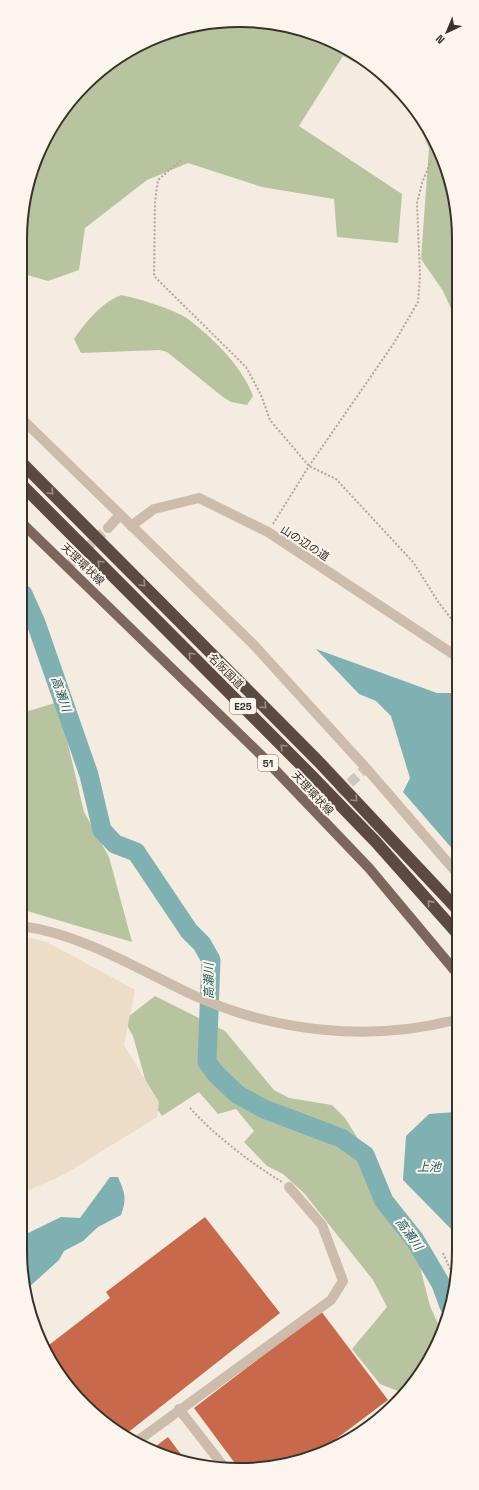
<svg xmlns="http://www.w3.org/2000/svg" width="479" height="1490" font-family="'Space Grotesk','Noto Sans JP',sans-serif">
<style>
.green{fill:#b8c4a0}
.plaza{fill:#ecdcc8}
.water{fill:#7fb0b2}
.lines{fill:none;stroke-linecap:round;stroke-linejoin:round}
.river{stroke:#7fb0b2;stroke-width:19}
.building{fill:#c8694b}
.minor-tunnel{stroke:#cfc6bd;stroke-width:10;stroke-dasharray:10 5;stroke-linecap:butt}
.path{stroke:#b9a596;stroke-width:2;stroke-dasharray:2 2;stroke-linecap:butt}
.minor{stroke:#cdbbac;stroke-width:10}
.major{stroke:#7d675c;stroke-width:10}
.highway{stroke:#5c4a42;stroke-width:12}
.oneway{stroke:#9c8e87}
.labels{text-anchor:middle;stroke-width:4;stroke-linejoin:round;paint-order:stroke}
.shield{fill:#fbf5ee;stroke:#756b66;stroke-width:1}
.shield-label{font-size:10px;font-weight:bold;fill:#3b302b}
.street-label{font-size:11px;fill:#3b302b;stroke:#fbf5ee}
.water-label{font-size:12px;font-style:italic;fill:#1f5a5e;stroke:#fbf5ee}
.rim{fill:none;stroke:#3b302b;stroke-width:2}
</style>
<rect width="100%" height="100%" fill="#f4ebe1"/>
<g class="green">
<polygon points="197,24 283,24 349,49 395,84 436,142 457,211 457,322 443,291 421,259 429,148 416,118 368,69 343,56 299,126 402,194 398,243 337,237 334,199 262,187 188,163 147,180 85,228 79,270 48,281 24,274 24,196 57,117 118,57"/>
<path d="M 121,295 C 137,298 176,310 188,319 C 214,339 241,365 253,396 L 247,405 L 231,402 L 223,397 L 167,352 L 160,350 L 81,353 L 74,339 C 86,322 101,303 121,295 Z"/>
<polygon points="58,702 84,812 109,857 132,942 27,911 21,911 22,713"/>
<polygon points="155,996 225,1031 274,1090 289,1098 332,1105 345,1118 365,1150 381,1195 414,1243 430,1306 440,1328 422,1372 403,1393 380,1384 352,1349 387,1307 373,1280 304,1193 283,1174 267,1166 244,1142 254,1131 236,1109 218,1114 199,1092 162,1116 151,1100 133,1036 124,1020"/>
</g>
<polygon class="plaza" points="21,936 47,942 135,990 124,1045 159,1102 157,1117 65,1174 20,1194"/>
<g class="water">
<polygon points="316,649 437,693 456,693 456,853 403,792 410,778 391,716 376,701 359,694"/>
<polygon points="455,1112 455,1231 454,1232 403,1180 406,1136 429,1114"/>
<path d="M 110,1177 L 118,1177 C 125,1193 127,1199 121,1215 L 98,1227 L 83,1241 L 64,1251 L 59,1260 L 28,1288 L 30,1293 L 29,1294 L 20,1251 L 20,1237 L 61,1217 L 80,1218 Z"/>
</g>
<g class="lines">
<polyline class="river" points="23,594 36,623 89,775 102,830 115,844 136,852 189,931 202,944 211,960 207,1062 216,1074 237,1094 264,1109 341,1138 365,1155 384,1201 415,1240 441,1284 449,1306"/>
</g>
<g class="building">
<polygon points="205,1217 280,1313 126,1434 75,1395 45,1348 110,1298 106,1292"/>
<polygon points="321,1311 388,1400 320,1451 297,1462 237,1466 194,1408"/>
<polygon points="168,1437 186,1461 151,1450"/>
</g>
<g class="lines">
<g class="minor-tunnel">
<polyline points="74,560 108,528"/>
<polyline points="317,814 366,768"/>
</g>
<g class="path">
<polyline points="181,160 158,180 155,202 154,276 246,367 261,395 270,420 309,466 336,479 413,562 439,603 456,625"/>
<polyline points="273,524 309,466 394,343 418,302 420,276 417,203 422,183 431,161"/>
<path d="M 190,1108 C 213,1134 252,1164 282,1182"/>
<polyline points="443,1253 455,1280"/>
</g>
<g class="minor">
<polyline points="23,420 253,644 366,768 456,872"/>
<polyline points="131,526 154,509 199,498 268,532 456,656"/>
<polyline points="108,528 120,515"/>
<polyline points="68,567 74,560"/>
<path d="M 21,926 C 83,934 139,970 195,996 C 275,1032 370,1042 455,1020"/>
<polyline points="179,1409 224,1467"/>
<polyline points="136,1442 331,1300 343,1281 322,1225 289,1187"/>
</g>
<polyline class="major" points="23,524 260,754 369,868 455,971"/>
<g class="highway">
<polyline points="23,464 318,761 456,908"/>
<polyline points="23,486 307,771 375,841 456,932"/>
</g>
</g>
<defs><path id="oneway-chevron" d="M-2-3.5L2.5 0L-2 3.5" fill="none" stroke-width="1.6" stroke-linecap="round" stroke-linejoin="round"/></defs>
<g class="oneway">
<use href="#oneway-chevron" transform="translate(51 492) rotate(45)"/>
<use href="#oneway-chevron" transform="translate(100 563) rotate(-135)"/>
<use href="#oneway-chevron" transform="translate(143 584) rotate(45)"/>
<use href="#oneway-chevron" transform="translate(191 655) rotate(-135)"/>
<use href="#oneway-chevron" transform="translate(264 706) rotate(45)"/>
<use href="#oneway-chevron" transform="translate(283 747) rotate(-135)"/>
<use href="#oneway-chevron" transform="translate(355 799) rotate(46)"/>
<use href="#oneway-chevron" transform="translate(430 903) rotate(-132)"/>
</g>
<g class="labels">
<g class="shield">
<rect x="230" y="698" width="26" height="16" rx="3"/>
<rect x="258" y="755" width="20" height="16" rx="3"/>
</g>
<g class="shield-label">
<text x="243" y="710">E25</text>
<text x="268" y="767">51</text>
</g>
<g class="street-label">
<text transform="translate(305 543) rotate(33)" y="4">山の辺の道</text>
<text transform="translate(83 564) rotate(44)" y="4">天理環状線</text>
<text transform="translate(226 671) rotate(45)" y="4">名阪国道</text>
<text transform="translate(313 793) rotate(47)" y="4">天理環状線</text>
</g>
<g class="water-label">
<text transform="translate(61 694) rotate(71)" y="4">高瀬川</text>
<text transform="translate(209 981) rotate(-90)" y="4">高瀬川</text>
<text x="429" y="1171">上池</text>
<text transform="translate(409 1234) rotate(54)" y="4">高瀬川</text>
</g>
</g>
<path d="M0 0H479V1490H0ZM239 27H240A212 212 0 0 1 452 239V1251A212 212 0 0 1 240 1463H239A212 212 0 0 1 27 1251V239A212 212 0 0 1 239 27Z" fill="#fbf5ee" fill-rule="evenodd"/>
<path class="rim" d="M239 27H240A212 212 0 0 1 452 239V1251A212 212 0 0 1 240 1463H239A212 212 0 0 1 27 1251V239A212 212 0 0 1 239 27Z"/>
<g transform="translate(447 32) rotate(224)" stroke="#fbf5ee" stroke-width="3" paint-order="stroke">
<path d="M0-3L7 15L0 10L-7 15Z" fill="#3b302b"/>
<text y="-6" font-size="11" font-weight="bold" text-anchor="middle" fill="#3b302b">N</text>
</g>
</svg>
